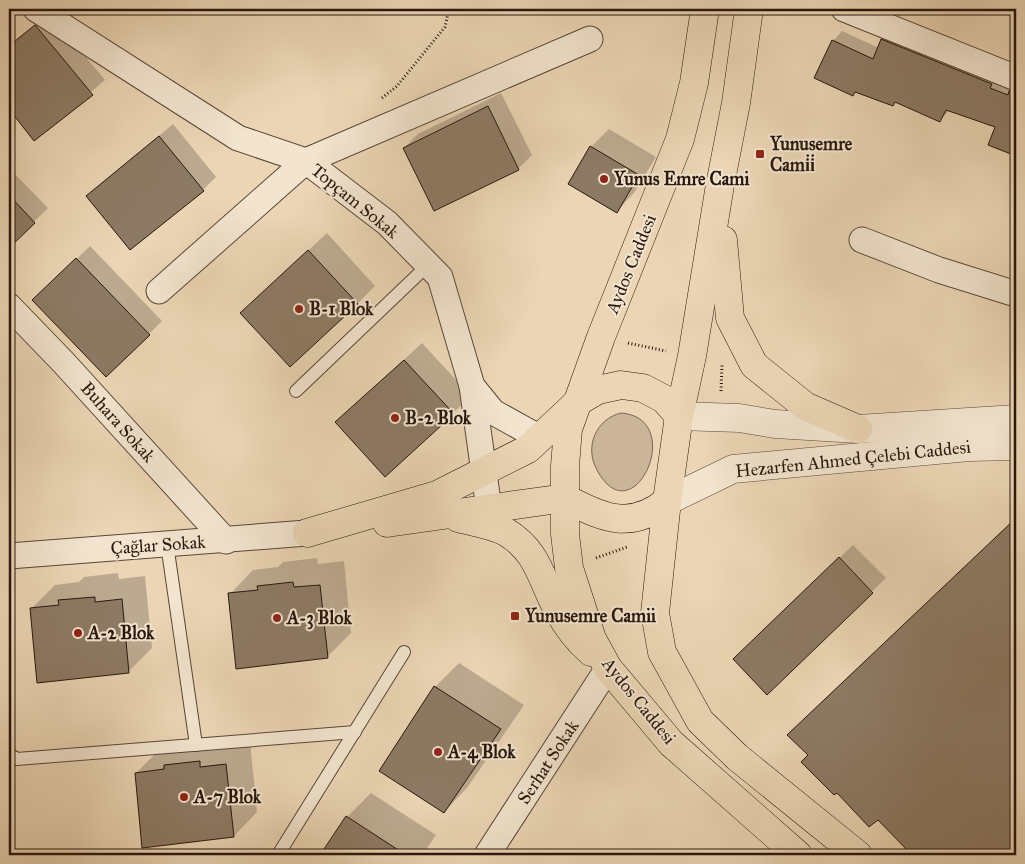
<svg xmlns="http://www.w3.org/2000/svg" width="1025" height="864" font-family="'IM FELL Great Primer',serif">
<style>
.green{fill:#cab598;stroke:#796652}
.shadow{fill:#0003}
.building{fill:#8d7a64;stroke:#28170d}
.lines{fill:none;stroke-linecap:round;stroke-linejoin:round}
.service-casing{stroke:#594637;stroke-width:14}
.minor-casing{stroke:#594637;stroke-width:27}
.tertiary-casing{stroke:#594637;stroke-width:29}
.primary-casing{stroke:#28170d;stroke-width:29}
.path{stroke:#28170d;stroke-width:3;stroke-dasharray:1 2.5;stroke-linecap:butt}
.service{stroke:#f2e4ce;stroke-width:12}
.minor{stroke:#f2e4ce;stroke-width:25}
.tertiary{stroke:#f2e4ce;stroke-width:28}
.primary{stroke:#ebd5b4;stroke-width:28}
.poi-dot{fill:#8f2418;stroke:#f2e4ce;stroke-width:2}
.labels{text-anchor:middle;stroke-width:4;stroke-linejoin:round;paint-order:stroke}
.poi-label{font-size:18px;font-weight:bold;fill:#28170d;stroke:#f2e4ce;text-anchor:start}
.street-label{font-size:18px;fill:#28170d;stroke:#f2e4ce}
</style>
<rect width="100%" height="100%" fill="#ebd5b4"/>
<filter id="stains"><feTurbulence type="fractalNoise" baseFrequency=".004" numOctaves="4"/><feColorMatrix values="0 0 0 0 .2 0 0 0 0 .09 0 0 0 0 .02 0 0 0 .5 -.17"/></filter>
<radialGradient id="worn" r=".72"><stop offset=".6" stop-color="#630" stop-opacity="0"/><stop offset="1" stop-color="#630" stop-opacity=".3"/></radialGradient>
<path class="green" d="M 621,413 C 688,418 633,538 597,470 C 584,447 596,419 621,413 Z"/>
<g class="shadow">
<polygon points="49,13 105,80 34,140 9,107 9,45"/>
<polygon points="842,31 879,48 882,40 891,31 1016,86 1016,154 990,144 997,127 949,111 940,120 896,101 892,105 833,41"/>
<polygon points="501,93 532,155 518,169 404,148 418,134"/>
<polygon points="173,124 216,177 203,190 87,196"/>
<polygon points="609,129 656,157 634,193 617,211 591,147"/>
<polygon points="9,168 48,208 9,246"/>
<polygon points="327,233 375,286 357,304 241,313"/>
<polygon points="90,246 162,321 149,334 48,287"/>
<polygon points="422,343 471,396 453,413 355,405"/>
<polygon points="1016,518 1016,855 914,855 810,755 802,721"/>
<polygon points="853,545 886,578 767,693 748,645"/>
<polygon points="317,558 318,564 344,561 351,633 327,657 230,594 253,570 278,567 283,562"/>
<polygon points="118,573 119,579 145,576 152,648 128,672 31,609 55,585 79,582 84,577"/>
<polygon points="459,663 524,705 467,788 444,812 381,771 435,687"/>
<polygon points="250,741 257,812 234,836 136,773 160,749"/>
<polygon points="371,793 436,835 422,855 322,855 347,817"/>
</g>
<g class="building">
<polygon points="35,25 93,95 34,141 9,109 9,46"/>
<polygon points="881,39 992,84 990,88 1008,95 1009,91 1016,92 1016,156 988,145 995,127 946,110 940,122 895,102 893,106 855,92 853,96 814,78 832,40 873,59"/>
<polygon points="488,106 519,170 434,211 403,148"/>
<polygon points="159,136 204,191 130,250 86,196"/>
<polygon points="590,146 639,175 617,213 568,184"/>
<polygon points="9,195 35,223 9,248"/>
<polygon points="308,250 358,304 290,367 240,313"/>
<polygon points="76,258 150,335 106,377 32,300"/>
<polygon points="404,360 454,414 385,477 335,422"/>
<polygon points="1016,518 1016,855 912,855 878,820 869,827 837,793 834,795 801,762 808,755 787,735"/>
<polygon points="839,557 873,593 767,695 733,659"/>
<polygon points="293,582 294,587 320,585 328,658 236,669 228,593 258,590 257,586"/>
<polygon points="95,597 95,602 122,599 129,673 37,683 30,608 59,605 58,600"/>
<polygon points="434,686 501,729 444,813 379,771"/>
<polygon points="200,761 200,767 226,764 234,837 142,848 135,773 164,769 164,765"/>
<polygon points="346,816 406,855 320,855"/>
</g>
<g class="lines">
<g class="service-casing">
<g id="service">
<polyline points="296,391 428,265"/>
<polyline points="167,544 196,745"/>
<polyline points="9,754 17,759 355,732"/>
<polyline points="278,855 404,652"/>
</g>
</g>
<g class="minor-casing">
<g id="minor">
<polyline points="36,9 238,138 306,161 387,223 440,277 472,386 493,412 540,438"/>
<polyline points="844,9 1016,78"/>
<polyline points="862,240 939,270 1016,294"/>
<polyline points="159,291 306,161 590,39"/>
<polyline points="9,306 64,363 226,541"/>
<polyline points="472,386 489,509 501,526"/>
<polyline points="9,556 307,533"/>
<polyline points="487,855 608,668"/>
</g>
</g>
<g class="tertiary-casing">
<g id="tertiary">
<polyline points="679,416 739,418 775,424 858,429 1016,419"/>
<polyline points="667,501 733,469 969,447 1016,446"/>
</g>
</g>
<g class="primary-casing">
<g id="primary">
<polyline points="705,9 694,83 680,139 601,337 568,429 565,466 565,534 569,568 592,639 608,668 671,743 798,855"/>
<polyline points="749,9 736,103 720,185 692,356 679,416 667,501 655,613 662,652 700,721 737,757 858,855"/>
<polyline points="723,240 730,318 754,365 805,406 858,429"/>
<path d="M 458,518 C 473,522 492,525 506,532 C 539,552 541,580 558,610 C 566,625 578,641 591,652"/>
<path d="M 387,523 L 565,498 C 602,518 631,531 667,501"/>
<polyline points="307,533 437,495 528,449 579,401 598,390 621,385 643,388 664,399 679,416"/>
</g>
</g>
<g class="path">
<polyline points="382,98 397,86 445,27 449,9"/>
<polyline points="628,343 666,351"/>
<polyline points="721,391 722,365"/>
<polyline points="596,558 627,547"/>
</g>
<use href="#service" class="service"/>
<use href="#minor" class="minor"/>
<use href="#tertiary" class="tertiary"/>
<use href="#primary" class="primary"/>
</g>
<g class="poi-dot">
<rect x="755" y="149" width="10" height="10" rx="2.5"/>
<circle cx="604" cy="179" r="5"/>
<circle cx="299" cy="309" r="5"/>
<circle cx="395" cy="418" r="5"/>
<rect x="510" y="611" width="10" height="10" rx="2.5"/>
<circle cx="277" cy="618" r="5"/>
<circle cx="78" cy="633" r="5"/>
<circle cx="438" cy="752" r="5"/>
<circle cx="184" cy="797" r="5"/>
</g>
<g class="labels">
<g class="poi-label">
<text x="770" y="150">Yunusemre<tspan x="770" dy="21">Cami̇i̇</tspan></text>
<text x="614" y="185">Yunus Emre Cami</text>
<text x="309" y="315">B-1 Blok</text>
<text x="405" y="424">B-2 Blok</text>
<text x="525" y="622">Yunusemre Camii</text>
<text x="287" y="624">A-3 Blok</text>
<text x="88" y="639">A-2 Blok</text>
<text x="448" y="758">A-4 Blok</text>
<text x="194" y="803">A-7 Blok</text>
</g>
<g class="street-label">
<text transform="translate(355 201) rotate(39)" y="6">Topçam Sokak</text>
<text transform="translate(631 264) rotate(-68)" y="6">Aydos Caddesi</text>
<text transform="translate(118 422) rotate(48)" y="6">Buhara Sokak</text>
<text transform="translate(853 459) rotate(-6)" y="6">Hezarfen Ahmed Çelebi Caddesi</text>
<text transform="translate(158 545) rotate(-4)" y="6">Çağlar Sokak</text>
<text transform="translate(639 701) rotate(51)" y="6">Aydos Caddesi</text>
<text transform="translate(548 762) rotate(-57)" y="6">Serhat Sokak</text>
</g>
</g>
<rect width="1025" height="864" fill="none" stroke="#ebd5b4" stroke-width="30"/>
<rect x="10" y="10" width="1005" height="844" fill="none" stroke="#28170d" stroke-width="2.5"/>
<rect x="15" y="15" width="995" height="834" fill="none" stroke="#28170d"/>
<rect width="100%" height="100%" filter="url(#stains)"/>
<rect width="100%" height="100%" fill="url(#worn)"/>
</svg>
